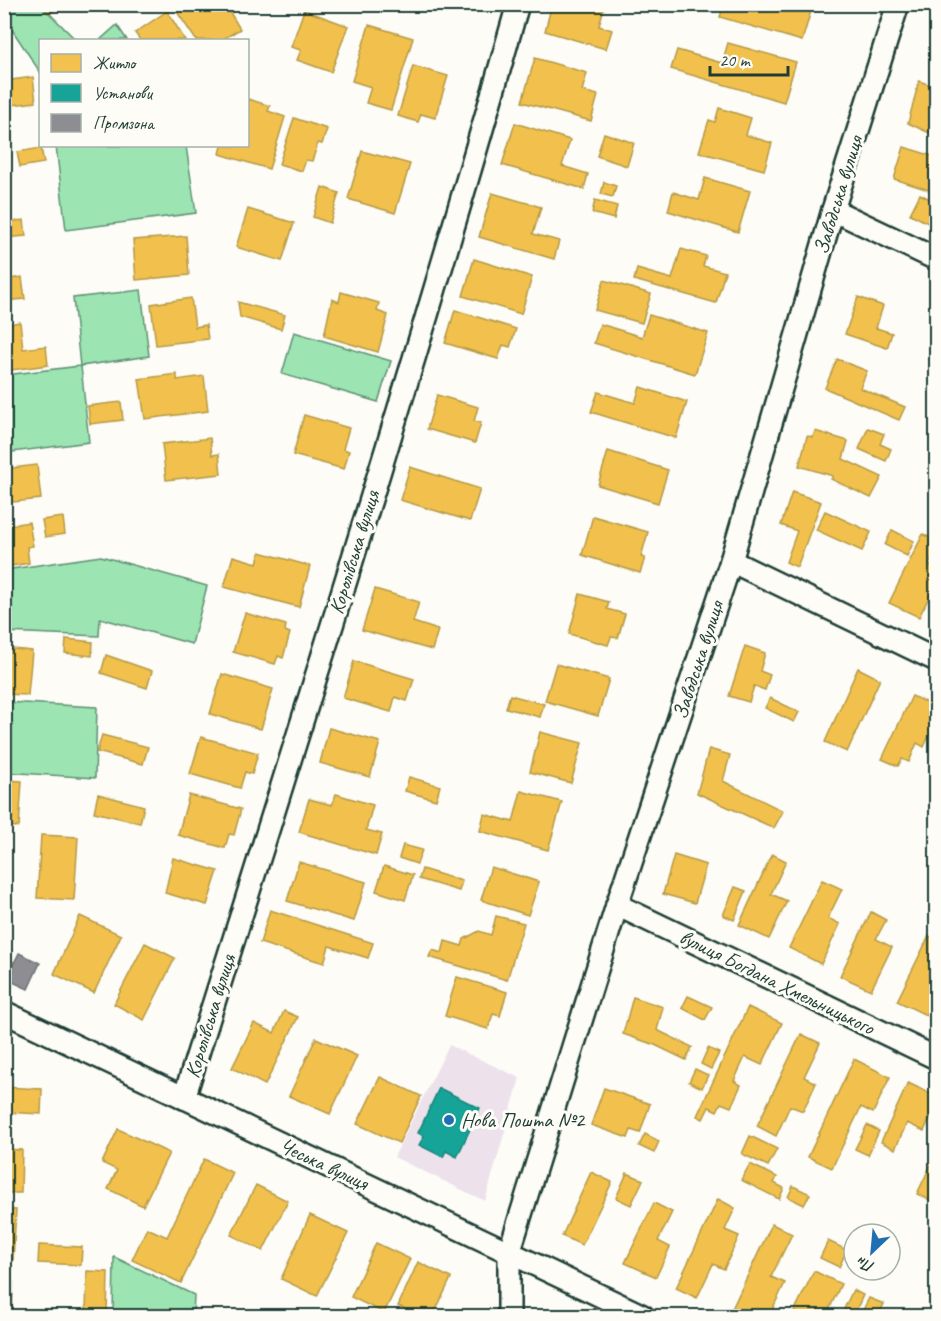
<svg xmlns="http://www.w3.org/2000/svg" width="941" height="1321" font-family="Caveat,sans-serif">
<style>
.built{fill:#ede2ec}
.green{fill:#9ce4b2;stroke:#5e9073;stroke-width:1.5}
.homes{fill:#f2c14e;stroke:#b39946;stroke-width:1.5}
.public{fill:#17a398;stroke:#19847a;stroke-width:1.5}
.industry{fill:#8d8d92;stroke:#6c7576;stroke-width:1.5}
.lines{fill:none;stroke-linecap:round;stroke-linejoin:round}
.street-casing{stroke:#1f3d34;stroke-width:26}
.street{stroke:#fdfcf7;stroke-width:21}
.poi-dot{fill:#1f6fb2;stroke:#fdfcf7;stroke-width:2}
.labels{text-anchor:middle;stroke-width:6;stroke-linejoin:round;paint-order:stroke}
.street-label{font-size:21px;fill:#1f3d34;stroke:#fdfcf7}
.poi-label{font-size:21px;fill:#1f3d34;stroke:#fdfcf7;text-anchor:start}
</style>
<rect width="100%" height="100%" fill="#fdfcf7"/>
<filter id="ink" filterUnits="userSpaceOnUse"><feTurbulence type="fractalNoise" baseFrequency=".0167" numOctaves="2"/><feDisplacementMap in="SourceGraphic" scale="12" xChannelSelector="R" yChannelSelector="G"/><feConvolveMatrix kernelMatrix="1 2 1 2 8 2 1 2 1" color-interpolation-filters="sRGB"/></filter>
<g filter="url(#ink)">
<polygon class="built" points="449,1045 520,1078 485,1201 394,1157"/>
<g class="green">
<polygon points="4,5 41,5 76,40 40,40 40,72 5,19"/>
<polygon points="117,25 127,40 100,40"/>
<polygon points="56,146 186,146 196,213 66,230"/>
<polygon points="141,290 149,356 81,366 89,442 5,453 5,375 80,366 73,298"/>
<polygon points="294,332 391,361 378,402 282,374"/>
<polygon points="101,556 207,586 192,644 100,618 99,636 5,632 5,570"/>
<polygon points="4,702 97,707 95,778 5,772"/>
<polygon points="114,1257 194,1295 193,1316 113,1316"/>
</g>
<g class="homes">
<polygon points="41,4 60,4 50,14"/>
<polygon points="182,4 225,4 240,29 222,40 196,40 175,9"/>
<polygon points="552,4 605,4 599,26 612,30 606,49 545,31"/>
<polygon points="724,4 743,4 765,11 767,4 813,4 802,41 720,17"/>
<polygon points="304,10 348,26 331,72 297,60 301,50 291,47"/>
<polygon points="167,11 185,40 140,40 135,33"/>
<polygon points="369,25 413,38 391,110 366,103 371,87 352,81"/>
<polygon points="728,43 796,62 784,102 671,69 677,50 722,63"/>
<polygon points="535,58 587,73 582,91 598,95 591,121 522,102"/>
<polygon points="413,66 448,76 435,118 421,114 418,122 398,116"/>
<polygon points="33,77 36,102 4,106 4,81"/>
<polygon points="919,81 936,87 936,136 908,123"/>
<polygon points="248,99 270,106 268,111 285,117 269,169 220,154 222,146 248,146"/>
<polygon points="719,108 751,118 746,135 772,143 764,170 699,152 709,120 715,122"/>
<polygon points="294,118 327,129 322,144 318,143 312,161 306,160 302,171 279,164"/>
<polygon points="515,123 570,140 562,166 588,174 584,189 502,165"/>
<polygon points="604,133 634,143 627,166 597,156"/>
<polygon points="904,147 936,157 936,177 932,191 894,179"/>
<polygon points="41,148 44,163 20,167 17,152"/>
<polygon points="362,151 410,164 395,213 348,199"/>
<polygon points="705,178 750,191 738,232 668,211 673,192 699,200"/>
<polygon points="604,182 616,186 613,197 601,194"/>
<polygon points="322,187 339,193 330,223 313,217"/>
<polygon points="492,193 541,207 533,234 559,241 554,259 479,237"/>
<polygon points="920,194 936,202 936,227 910,214"/>
<polygon points="595,200 617,206 614,219 592,213"/>
<polygon points="4,209 6,222 24,220 26,236 4,238"/>
<polygon points="248,209 294,223 282,261 236,247"/>
<polygon points="186,236 189,275 136,280 133,240"/>
<polygon points="681,249 706,256 703,266 725,272 716,303 634,280 637,269 672,279"/>
<polygon points="474,259 532,277 521,314 463,296"/>
<polygon points="22,277 25,299 4,301 4,280"/>
<polygon points="604,280 651,294 642,323 595,310"/>
<polygon points="341,292 379,303 377,311 388,315 378,352 324,336 332,299 339,302"/>
<polygon points="858,297 883,306 876,328 892,333 887,348 845,334"/>
<polygon points="191,298 195,327 206,325 208,339 156,345 151,304"/>
<polygon points="238,302 285,315 281,329 240,317"/>
<polygon points="455,310 516,329 510,347 503,345 498,359 445,343"/>
<polygon points="649,315 708,333 695,374 594,343 600,324 642,337"/>
<polygon points="20,322 23,349 46,346 48,365 4,371 4,325"/>
<polygon points="837,359 867,371 860,388 905,407 899,420 825,388"/>
<polygon points="177,374 177,380 204,376 208,411 145,419 139,379"/>
<polygon points="640,387 687,402 676,438 591,412 598,392 635,403"/>
<polygon points="437,395 478,407 474,421 481,423 475,443 427,429"/>
<polygon points="121,402 123,420 90,424 88,406"/>
<polygon points="304,415 349,428 343,449 349,451 344,469 293,455"/>
<polygon points="868,428 884,434 880,444 891,449 886,461 859,449"/>
<polygon points="815,431 848,441 843,459 882,477 871,498 831,479 833,476 799,466 807,436 813,437"/>
<polygon points="210,438 212,455 219,454 221,474 166,480 162,444"/>
<polygon points="608,451 668,470 658,503 598,485"/>
<polygon points="37,465 41,499 4,503 4,469"/>
<polygon points="410,467 480,489 470,521 400,500"/>
<polygon points="792,492 821,502 797,567 786,562 797,531 781,525"/>
<polygon points="825,511 871,532 862,551 816,530"/>
<polygon points="593,516 648,532 641,557 645,558 640,573 582,555"/>
<polygon points="63,517 65,534 45,537 42,520"/>
<polygon points="29,522 33,546 27,547 29,563 4,567 4,526"/>
<polygon points="892,530 914,541 907,556 885,545"/>
<polygon points="923,534 936,541 936,550 929,565 936,568 936,583 919,617 889,603"/>
<polygon points="260,552 310,566 299,607 224,587 233,556 257,563"/>
<polygon points="375,589 419,602 413,622 438,630 432,650 362,630"/>
<polygon points="580,594 609,602 607,609 625,614 618,638 611,637 608,645 569,634"/>
<polygon points="245,613 286,625 285,631 290,633 283,658 278,656 275,664 233,652"/>
<polygon points="66,639 93,642 92,656 65,653"/>
<polygon points="745,646 765,653 760,671 770,675 765,690 754,686 749,702 729,696"/>
<polygon points="4,648 32,651 28,695 4,694"/>
<polygon points="106,655 152,671 147,688 101,673"/>
<polygon points="354,661 414,679 407,701 395,697 391,712 343,698"/>
<polygon points="556,664 609,679 598,716 545,701"/>
<polygon points="858,668 880,679 847,752 825,742"/>
<polygon points="222,674 273,689 261,729 210,714"/>
<polygon points="510,695 544,704 540,717 506,708"/>
<polygon points="912,696 936,707 936,720 924,747 917,743 909,762 902,759 898,766 882,759"/>
<polygon points="770,698 799,712 794,722 765,708"/>
<polygon points="329,728 380,742 370,777 320,763"/>
<polygon points="540,732 582,743 571,783 530,772"/>
<polygon points="102,735 148,747 143,764 97,752"/>
<polygon points="201,737 258,753 252,774 245,772 240,788 190,774"/>
<polygon points="709,749 730,755 723,781 783,811 774,828 697,793"/>
<polygon points="409,777 440,786 436,800 405,791"/>
<polygon points="4,780 22,781 19,827 4,826"/>
<polygon points="936,785 936,799 931,796"/>
<polygon points="521,791 562,802 548,850 480,831 484,814 513,822"/>
<polygon points="98,794 144,806 140,823 94,812"/>
<polygon points="336,794 373,805 366,830 382,834 376,855 299,832 309,799 332,805"/>
<polygon points="189,795 241,809 234,835 229,834 225,848 178,835"/>
<polygon points="41,835 78,837 74,900 37,898"/>
<polygon points="403,845 422,850 417,864 399,858"/>
<polygon points="772,854 786,861 771,894 787,901 769,939 739,925"/>
<polygon points="674,855 706,865 695,903 663,894"/>
<polygon points="173,858 218,871 207,905 165,893"/>
<polygon points="299,862 366,882 354,921 287,901"/>
<polygon points="384,866 413,875 405,900 376,891"/>
<polygon points="491,867 539,882 528,915 481,900"/>
<polygon points="422,869 462,881 459,891 419,879"/>
<polygon points="822,880 842,889 828,918 840,924 821,964 789,948"/>
<polygon points="735,887 746,891 734,920 723,915"/>
<polygon points="270,910 373,943 368,958 329,946 324,963 260,943"/>
<polygon points="871,912 886,920 876,939 892,947 871,990 840,976"/>
<polygon points="80,916 121,935 94,993 54,974"/>
<polygon points="496,916 524,923 507,980 429,957 432,950 442,953 445,941 462,946 464,939 479,931 491,935"/>
<polygon points="4,920 11,923 4,937"/>
<polygon points="929,936 936,940 936,1005 930,1017 897,1001"/>
<polygon points="145,943 175,958 144,1020 114,1004"/>
<polygon points="4,958 14,962 6,979 4,978"/>
<polygon points="457,977 507,992 500,1016 493,1014 488,1029 445,1016"/>
<polygon points="688,996 712,1007 705,1020 682,1008"/>
<polygon points="633,997 663,1007 657,1030 692,1047 686,1060 655,1045 623,1034"/>
<polygon points="748,1007 782,1023 762,1065 745,1057 734,1081 741,1085 731,1107 721,1103 717,1111 709,1107 703,1119 697,1116"/>
<polygon points="284,1011 298,1017 265,1085 232,1068 254,1023 274,1033"/>
<polygon points="801,1034 820,1043 804,1077 816,1083 803,1111 790,1106 776,1136 757,1126"/>
<polygon points="316,1038 357,1056 330,1114 289,1096"/>
<polygon points="708,1048 719,1053 711,1069 701,1064"/>
<polygon points="854,1059 890,1077 873,1113 861,1107 832,1168 808,1157"/>
<polygon points="695,1069 708,1075 702,1088 689,1082"/>
<polygon points="380,1077 421,1096 399,1143 357,1124"/>
<polygon points="908,1083 936,1096 936,1105 924,1131 907,1123 895,1149 881,1142"/>
<polygon points="4,1087 42,1089 41,1114 4,1112"/>
<polygon points="604,1088 650,1104 640,1133 631,1130 628,1138 591,1125"/>
<polygon points="867,1125 879,1131 868,1155 855,1149"/>
<polygon points="118,1129 169,1153 143,1206 108,1189 117,1170 102,1163"/>
<polygon points="645,1134 659,1141 654,1153 639,1146"/>
<polygon points="750,1136 777,1149 768,1166 742,1154"/>
<polygon points="4,1149 22,1150 21,1193 4,1193"/>
<polygon points="936,1154 936,1203 917,1194"/>
<polygon points="204,1159 233,1173 181,1283 132,1260 147,1228 167,1237"/>
<polygon points="750,1164 777,1177 774,1183 784,1188 779,1199 741,1180"/>
<polygon points="591,1172 612,1182 582,1245 562,1236"/>
<polygon points="627,1173 643,1180 631,1205 616,1198"/>
<polygon points="256,1185 288,1201 263,1251 231,1235"/>
<polygon points="793,1186 810,1194 804,1205 788,1197"/>
<polygon points="718,1199 735,1208 725,1230 739,1236 724,1269 713,1264 697,1298 676,1288"/>
<polygon points="654,1203 672,1212 658,1241 670,1247 656,1277 625,1263"/>
<polygon points="4,1209 16,1210 13,1261 4,1261"/>
<polygon points="310,1215 348,1233 317,1296 281,1279"/>
<polygon points="772,1224 792,1234 771,1277 785,1283 769,1316 742,1316 731,1311"/>
<polygon points="828,1241 847,1250 839,1267 820,1258"/>
<polygon points="376,1243 410,1259 384,1313 351,1297"/>
<polygon points="39,1245 82,1247 81,1265 38,1263"/>
<polygon points="418,1262 451,1278 433,1316 421,1316 398,1306"/>
<polygon points="87,1271 108,1272 107,1316 86,1316"/>
<polygon points="814,1271 841,1284 828,1312 832,1314 831,1316 792,1316"/>
<polygon points="4,1281 13,1282 12,1316 4,1316"/>
<polygon points="853,1290 863,1295 854,1315 843,1311"/>
<polygon points="869,1298 884,1304 878,1316 860,1316"/>
<polygon points="893,1311 904,1316 890,1316"/>
</g>
<polygon class="public" points="439,1088 480,1108 457,1157 446,1151 443,1157 419,1145 424,1136 418,1133"/>
<polygon class="industry" points="19,953 40,963 28,989 6,979"/>
<g class="lines">
<g class="street-casing">
<g id="street">
<polyline points="833,210 936,259"/>
<polyline points="731,561 936,660"/>
<polyline points="617,905 936,1058"/>
<polyline points="4,1012 643,1316"/>
<path d="M 184,1098 C 298,734 414,371 518,4"/>
<polyline points="509,1316 509,1253 617,905 731,561 833,210 898,4"/>
</g>
</g>
<use href="#street" class="street"/>
</g>
</g>
<circle class="poi-dot" cx="449" cy="1120" r="6"/>
<g class="labels">
<g class="street-label">
<text transform="translate(838 195) rotate(-73)" y="7">Заводська вулиця</text>
<text transform="translate(354 552) rotate(-73)" y="7">Королівська вулиця</text>
<text transform="translate(698 660) rotate(-72)" y="7">Заводська вулиця</text>
<text transform="translate(777 982) rotate(26)" y="7">вулиця Богдана Хмельницького</text>
<text transform="translate(210 1016) rotate(-73)" y="7">Королівська вулиця</text>
<text transform="translate(324 1164) rotate(25)" y="7">Чеська вулиця</text>
</g>
<g class="poi-label">
<text x="461" y="1127">Нова Пошта №2</text>
</g>
</g>
<rect width="941" height="1321" fill="none" stroke="#fdfcf7" stroke-width="24"/>
<rect x="12" y="12" width="917" height="1297" fill="none" stroke="#1f3d34" stroke-width="2" filter="url(#ink)"/>
<rect x="39" y="39" width="210" height="108" fill="#fdfcf7" stroke="#a4b0a9" stroke-width="1.5"/>
<rect x="51" y="54" width="30" height="18" fill="#f2c14e" stroke="#a4b0a9" stroke-width="1.5"/>
<text x="93" y="69" font-size="18" fill="#1f3d34">Житло</text>
<rect x="51" y="84" width="30" height="18" fill="#17a398" stroke="#a4b0a9" stroke-width="1.5"/>
<text x="93" y="99" font-size="18" fill="#1f3d34">Установи</text>
<rect x="51" y="114" width="30" height="18" fill="#8d8d92" stroke="#a4b0a9" stroke-width="1.5"/>
<text x="93" y="129" font-size="18" fill="#1f3d34">Промзона</text>
<g transform="translate(872 1252) rotate(206)"><circle r="28" fill="#fdfcf7" stroke="#a4b0a9" stroke-width="1.5"/>
<path d="M0-4.5L10 22L0 15L-10 22Z" fill="#1f6fb2"/>
<text y="-9" font-size="16" font-weight="bold" text-anchor="middle" fill="#1f3d34">Пн</text>
</g>
<path d="M710 66v9h78v-9" fill="none" stroke="#1f3d34" stroke-width="3"/>
<text x="719" y="66" font-size="18" fill="#1f3d34" stroke="#fdfcf7" stroke-width="4.5" paint-order="stroke">20 m</text>
</svg>
